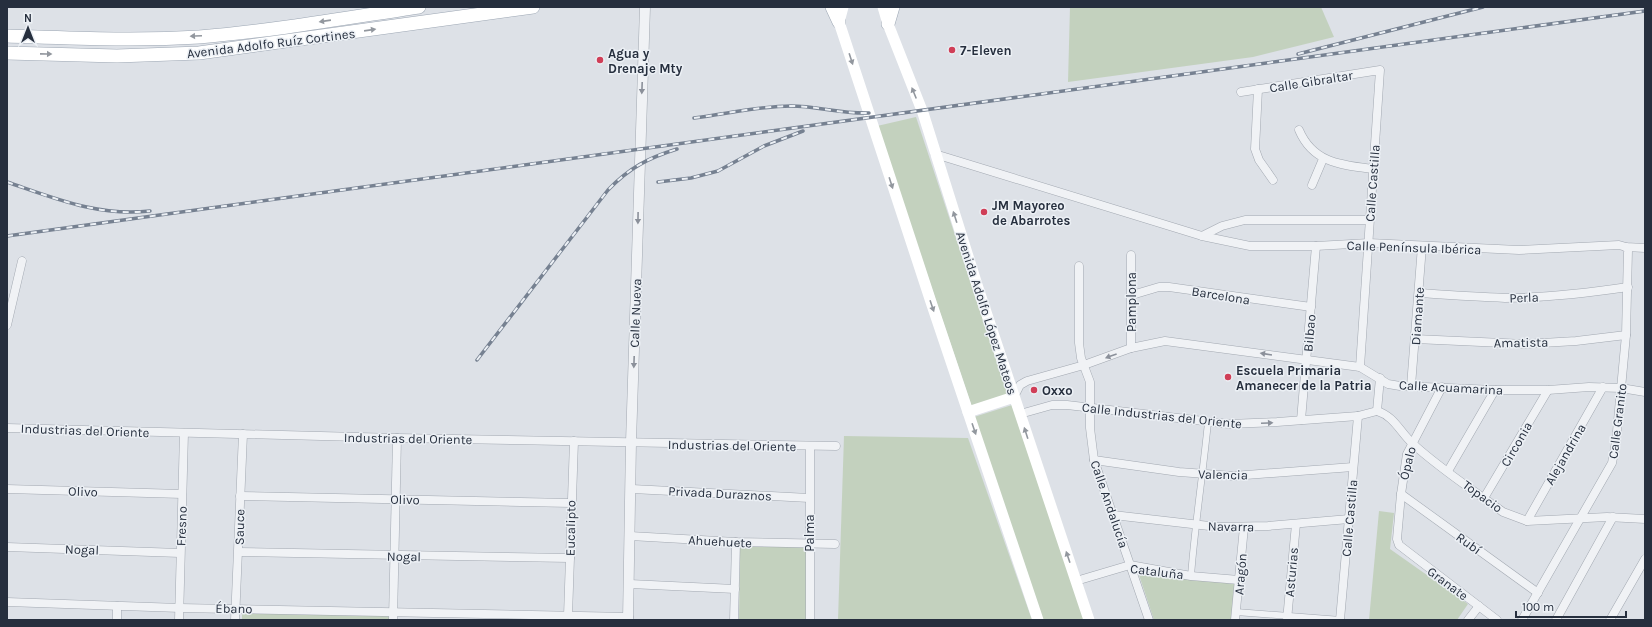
<svg xmlns="http://www.w3.org/2000/svg" width="1652" height="627" font-family="Karla,sans-serif">
<style>
.green{fill:#c3d1be}
.lines{fill:none;stroke-linecap:round;stroke-linejoin:round}
.pedestrian-casing{stroke:#a2a8b1;stroke-width:7}
.minor-casing{stroke:#a2a8b1;stroke-width:9}
.tertiary-casing{stroke:#a2a8b1;stroke-width:11}
.primary-casing{stroke:#9ca6b3;stroke-width:14}
.pedestrian{stroke:#f0f2f5;stroke-width:6}
.minor{stroke:#f0f2f5;stroke-width:8}
.tertiary{stroke:#f0f2f5;stroke-width:10}
.secondary{stroke:#fff;stroke-width:11}
.primary{stroke:#fff;stroke-width:13}
.rail-casing{stroke:#768191;stroke-width:3.5}
.rail{stroke:#ecf0f5;stroke-width:2;stroke-dasharray:6;stroke-linecap:butt}
.oneway{fill:#92979e}
.oneway2{fill:#8b909a}
.poi-dot{fill:#d03e57;stroke:#ecf0f5;stroke-width:1.5}
.labels{text-anchor:middle;stroke-width:3;stroke-linejoin:round;paint-order:stroke}
.street-label{font-size:13px;fill:#262f3e;stroke:#ecf0f5}
.poi-label{font-size:13px;font-weight:bold;fill:#262f3e;stroke:#ecf0f5;text-anchor:start}
</style>
<rect width="100%" height="100%" fill="#dde1e7"/>
<g class="green">
<polygon points="1070,7 1321,7 1334,37 1253,57 1068,82"/>
<polygon points="916,117 1008,396 972,407 877,126"/>
<polygon points="1012,405 1084,620 1043,620 974,417"/>
<polygon points="844,436 968,438 1032,620 838,620"/>
<polygon points="1379,511 1394,513 1390,549 1468,604 1457,620 1369,620"/>
<polygon points="743,544 805,547 808,551 806,620 739,620 740,547"/>
<polygon points="1138,572 1235,584 1232,620 1154,620"/>
<polygon points="242,611 389,616 389,620 242,620"/>
</g>
<g class="lines">
<g class="pedestrian-casing">
<g id="pedestrian">
<path d="M 1191,576 C 1195,524 1203,473 1208,422"/>
<polyline points="1236,612 1341,620"/>
</g>
</g>
<g class="minor-casing">
<g id="minor">
<polyline points="1258,89 1255,149 1259,160 1273,180"/>
<polyline points="1241,92 1380,70 1360,367"/>
<path d="M 1299,130 C 1313,163 1341,165 1373,169"/>
<polyline points="935,154 1202,236 1250,246 1316,246 1369,243 1519,250 1619,245 1626,247 1645,248"/>
<polyline points="1312,185 1323,159"/>
<polyline points="1202,236 1222,226 1245,220 1369,220"/>
<polyline points="1131,255 1131,348"/>
<polyline points="1079,266 1079,343 1081,358 1090,382 1090,428 1094,460 1149,620"/>
<path d="M 1419,293 C 1448,295 1476,297 1505,298 C 1546,298 1587,293 1628,287"/>
<polyline points="1132,295 1159,287 1169,287 1311,307"/>
<polyline points="7,325 22,261"/>
<polyline points="1415,339 1525,344 1576,341 1626,335"/>
<polyline points="1411,386 1422,246"/>
<polyline points="1442,387 1407,454 1401,494 1397,539 1399,545 1497,620"/>
<polyline points="1014,397 1020,385 1027,381 1084,365 1131,348 1165,341 1360,367 1388,384 1400,386 1495,390 1548,390 1589,387 1621,388 1645,392"/>
<path d="M 1377,411 C 1394,416 1400,432 1412,443 C 1440,469 1473,490 1503,512 L 1527,521 L 1607,517 L 1645,519"/>
<polyline points="1377,411 1380,378"/>
<polyline points="1020,414 1052,405 1067,405 1229,424 1277,422 1358,416 1377,411"/>
<polyline points="1301,420 1316,246"/>
<polyline points="7,428 397,438 836,446"/>
<polyline points="1094,460 1179,472 1233,476 1353,467"/>
<polyline points="1448,471 1495,390"/>
<polyline points="7,489 182,494"/>
<polyline points="632,489 809,498"/>
<polyline points="1401,494 1538,593"/>
<polyline points="240,496 571,503"/>
<polyline points="1484,498 1548,390"/>
<polyline points="1113,515 1218,527 1268,526 1349,519"/>
<polyline points="1527,521 1603,387"/>
<polyline points="630,536 736,542 835,544"/>
<polyline points="7,547 180,553"/>
<polyline points="239,552 570,558"/>
<polyline points="1076,581 1130,565 1191,576 1239,580"/>
<polyline points="630,584 735,589"/>
<polyline points="7,602 180,608 629,617"/>
<polyline points="568,616 574,441"/>
<polyline points="117,620 117,606"/>
<polyline points="179,620 184,433"/>
<polyline points="235,620 243,434"/>
<polyline points="393,620 397,438"/>
<polyline points="734,620 736,542"/>
<polyline points="810,620 810,446"/>
<polyline points="1235,620 1244,527"/>
<polyline points="1287,620 1296,524"/>
<polyline points="1340,620 1358,416"/>
<polyline points="1468,620 1479,606"/>
<polyline points="1522,620 1612,463 1616,442 1626,335 1628,250 1626,247"/>
<polyline points="1556,620 1613,517"/>
<polyline points="1610,620 1645,559"/>
</g>
</g>
<g class="tertiary-casing">
<polyline id="tertiary" points="628,620 631,442 645,7"/>
</g>
<g class="primary-casing">
<g id="primary">
<polyline points="832,7 839,22"/>
<polyline points="888,24 893,7"/>
<path d="M 7,36 C 71,38 135,41 199,37 C 272,31 346,18 419,7"/>
<polyline points="7,53 117,56 199,53 533,7"/>
</g>
</g>
<use href="#pedestrian" class="pedestrian"/>
<use href="#minor" class="minor"/>
<use href="#tertiary" class="tertiary"/>
<g class="secondary">
<polyline points="843,7 839,22 931,302 1038,620"/>
<polyline points="883,7 888,24 923,113 978,288 1089,620"/>
<polyline points="968,412 1014,397"/>
</g>
<use href="#primary" class="primary"/>
<g class="rail-casing">
<g id="rail">
<polyline points="1298,54 1483,7"/>
<path d="M 694,118 C 726,114 759,106 791,106 C 817,106 841,114 869,113"/>
<path d="M 7,182 C 54,198 99,217 150,211"/>
<polyline points="658,182 691,178 718,171 764,146 803,131"/>
<polyline points="7,236 1645,11"/>
<path d="M 477,360 L 608,190 C 629,168 648,158 677,149"/>
</g>
</g>
<use href="#rail" class="rail"/>
</g>
<defs><path id="oneway-solid" d="M-6-.8H1V-3.2L6.5 0L1 3.2V.8H-6Z"/></defs>
<g class="oneway">
<use href="#oneway-solid" transform="translate(325 21) rotate(172)"/>
<use href="#oneway-solid" transform="translate(370 30) rotate(-8)"/>
<use href="#oneway-solid" transform="translate(196 36) rotate(177)"/>
<use href="#oneway-solid" transform="translate(46 54) rotate(1)"/>
<use href="#oneway-solid" transform="translate(851 59) rotate(72)"/>
<use href="#oneway-solid" transform="translate(914 93) rotate(-112)"/>
<use href="#oneway-solid" transform="translate(891 183) rotate(72)"/>
<use href="#oneway-solid" transform="translate(955 217) rotate(-108)"/>
<use href="#oneway-solid" transform="translate(932 306) rotate(71)"/>
<use href="#oneway-solid" transform="translate(974 429) rotate(71)"/>
<use href="#oneway-solid" transform="translate(1026 433) rotate(-108)"/>
<use href="#oneway-solid" transform="translate(1068 557) rotate(-109)"/>
</g>
<g class="oneway2">
<use href="#oneway-solid" transform="translate(642 88) rotate(92)"/>
<use href="#oneway-solid" transform="translate(638 218) rotate(91)"/>
<use href="#oneway-solid" transform="translate(1266 354) rotate(-171)"/>
<use href="#oneway-solid" transform="translate(1111 356) rotate(160)"/>
<use href="#oneway-solid" transform="translate(634 362) rotate(92)"/>
<use href="#oneway-solid" transform="translate(1267 423) rotate(-3)"/>
</g>
<g class="poi-dot">
<circle cx="952" cy="50" r="4"/>
<circle cx="600" cy="60" r="4"/>
<circle cx="984" cy="212" r="4"/>
<circle cx="1228" cy="377" r="4"/>
<circle cx="1034" cy="390" r="4"/>
</g>
<g class="labels">
<g class="street-label">
<text transform="translate(271 43) rotate(-7)" y="5">Avenida Adolfo Ruíz Cortines</text>
<text transform="translate(1311 81) rotate(-9)" y="5">Calle Gibraltar</text>
<text transform="translate(1372 183) rotate(-86)" y="5">Calle Castilla</text>
<text transform="translate(1414 247) rotate(2)" y="5">Calle Península Ibérica</text>
<text transform="translate(1221 295) rotate(9)" y="5">Barcelona</text>
<text transform="translate(1524 297) rotate(-2)" y="5">Perla</text>
<text transform="translate(1131 302) rotate(-90)" y="5">Pamplona</text>
<text transform="translate(635 313) rotate(-88)" y="5">Calle Nueva</text>
<text transform="translate(987 313) rotate(72)" y="5">Avenida Adolfo López Mateos</text>
<text transform="translate(1417 316) rotate(-86)" y="5">Diamante</text>
<text transform="translate(1309 333) rotate(-85)" y="5">Bilbao</text>
<text transform="translate(1521 342) rotate(-1)" y="5">Amatista</text>
<text transform="translate(1451 387) rotate(3)" y="5">Calle Acuamarina</text>
<text transform="translate(1162 415) rotate(6)" y="5">Calle Industrias del Oriente</text>
<text transform="translate(1617 421) rotate(-83)" y="5">Calle Granito</text>
<text transform="translate(85 430) rotate(2)" y="5">Industrias del Oriente</text>
<text transform="translate(408 438) rotate(1)" y="5">Industrias del Oriente</text>
<text transform="translate(1516 444) rotate(-60)" y="5">Circonia</text>
<text transform="translate(732 445) rotate(1)" y="5">Industrias del Oriente</text>
<text transform="translate(1565 454) rotate(-60)" y="5">Alejandrina</text>
<text transform="translate(1407 463) rotate(-76)" y="5">Ópalo</text>
<text transform="translate(1223 474) rotate(1)" y="5">Valencia</text>
<text transform="translate(83 491) rotate(2)" y="5">Olivo</text>
<text transform="translate(720 493) rotate(3)" y="5">Privada Duraznos</text>
<text transform="translate(1483 496) rotate(36)" y="5">Topacio</text>
<text transform="translate(405 499) rotate(1)" y="5">Olivo</text>
<text transform="translate(1110 504) rotate(71)" y="5">Calle Andalucía</text>
<text transform="translate(1349 518) rotate(-85)" y="5">Calle Castilla</text>
<text transform="translate(181 526) rotate(-88)" y="5">Fresno</text>
<text transform="translate(1231 526) rotate(1)" y="5">Navarra</text>
<text transform="translate(239 527) rotate(-89)" y="5">Sauce</text>
<text transform="translate(570 528) rotate(-89)" y="5">Eucalipto</text>
<text transform="translate(809 533) rotate(-90)" y="5">Palma</text>
<text transform="translate(720 541) rotate(3)" y="5">Ahuehuete</text>
<text transform="translate(1469 543) rotate(36)" y="5">Rubí</text>
<text transform="translate(82 549) rotate(2)" y="5">Nogal</text>
<text transform="translate(404 556) rotate(1)" y="5">Nogal</text>
<text transform="translate(1157 571) rotate(7)" y="5">Cataluña</text>
<text transform="translate(1291 572) rotate(-85)" y="5">Asturias</text>
<text transform="translate(1240 574) rotate(-85)" y="5">Aragón</text>
<text transform="translate(1448 583) rotate(36)" y="5">Granate</text>
<text transform="translate(234 608) rotate(1)" y="5">Ébano</text>
</g>
<g class="poi-label">
<text x="960" y="55">7-Eleven</text>
<text x="608" y="58">Agua y<tspan x="608" dy="15">Drenaje Mty</tspan></text>
<text x="992" y="210">JM Mayoreo<tspan x="992" dy="15">de Abarrotes</tspan></text>
<text x="1236" y="375">Escuela Primaria<tspan x="1236" dy="15">Amanecer de la Patria</tspan></text>
<text x="1042" y="395">Oxxo</text>
</g>
</g>
<rect width="1652" height="627" fill="none" stroke="#262f3e" stroke-width="16"/>
<g transform="translate(28 28)" stroke="#ecf0f5" stroke-width="3" paint-order="stroke">
<path d="M0-3L7 15L0 10L-7 15Z" fill="#262f3e"/>
<text y="-6" font-size="11" font-weight="bold" text-anchor="middle" fill="#262f3e">N</text>
</g>
<path d="M1516 611v6h110v-6" fill="none" stroke="#262f3e" stroke-width="2"/>
<text x="1522" y="611" font-size="12" fill="#262f3e" stroke="#ecf0f5" stroke-width="3" paint-order="stroke">100 m</text>
</svg>
